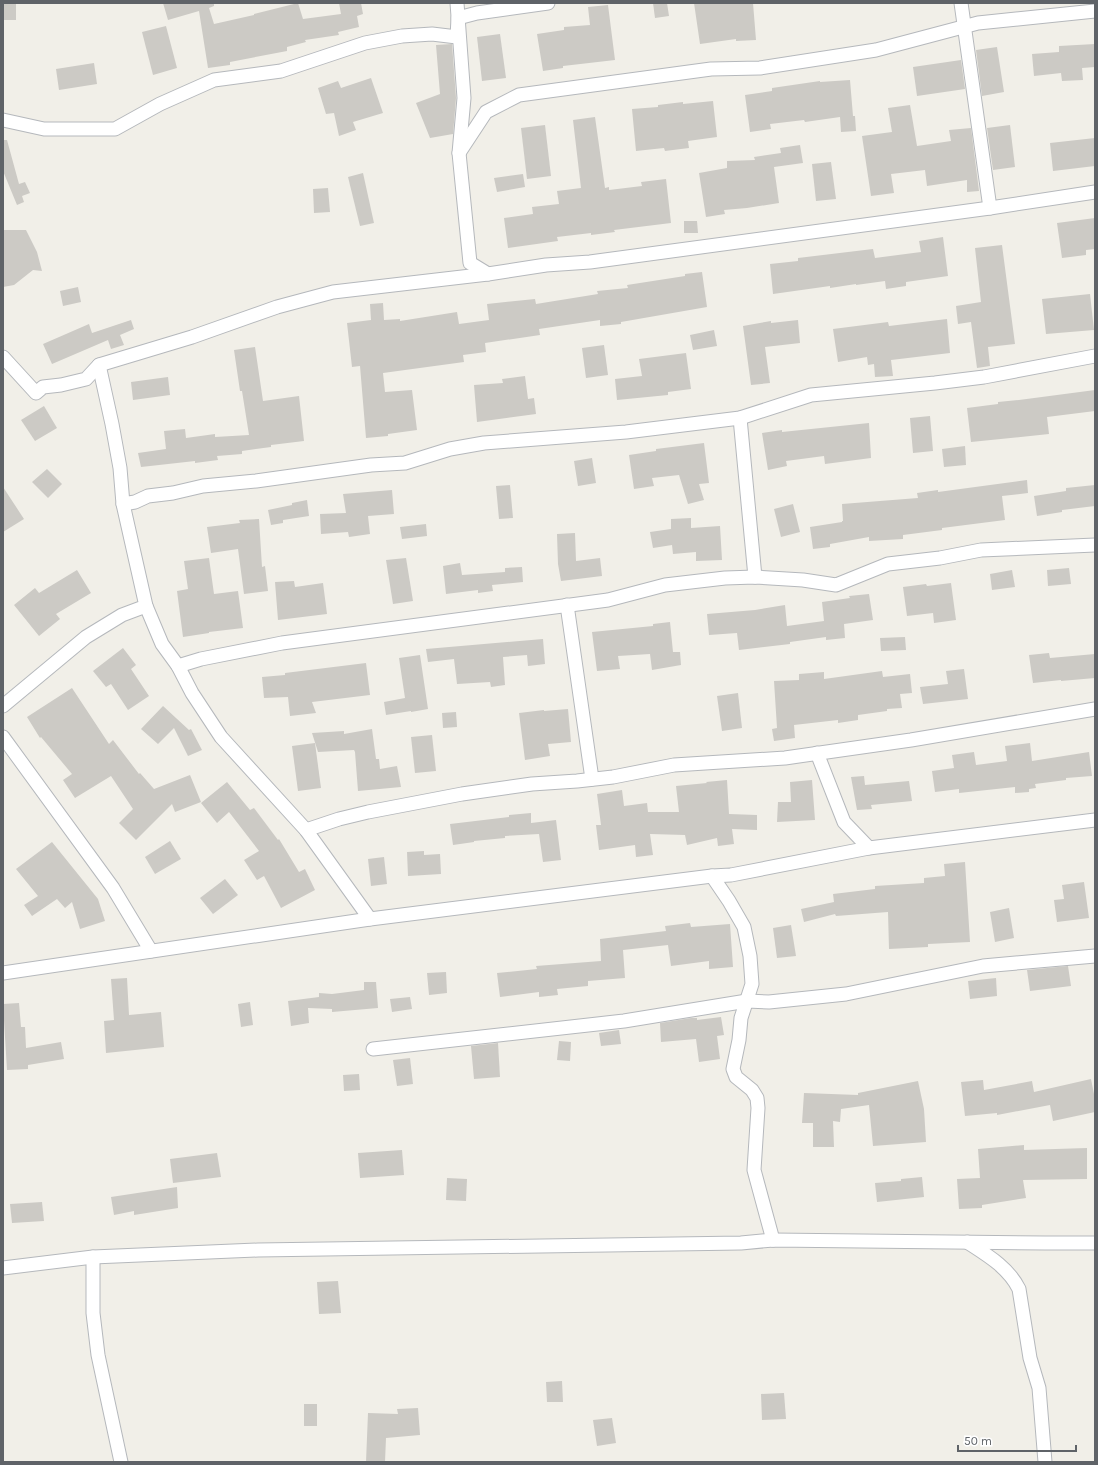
<svg xmlns="http://www.w3.org/2000/svg" width="1098" height="1465" font-family="Karla,sans-serif">
<style>
.building{fill:#cccac5}
.lines{fill:none;stroke-linecap:round;stroke-linejoin:round}
.minor-casing{stroke:#b5b8bc;stroke-width:15}
.minor{stroke:#fff;stroke-width:13}
</style>
<rect width="100%" height="100%" fill="#f1efe8"/>
<g class="building">
<rect x="3" y="3" width="13" height="17"/>
<polygon points="163,3 214,3 214,6 209,8 214,24 254,15 254,14 298,3 303,19 341,14 339,3 361,3 363,14 357,16 359,27 338,32 339,35 305,40 306,42 287,47 287,51 230,62 230,65 208,68 199,11 168,20"/>
<polygon points="653,3 667,3 669,16 655,18"/>
<polygon points="694,3 753,3 756,40 736,41 736,39 700,44"/>
<polygon points="608,5 615,60 563,66 563,68 543,71 537,34 564,30 564,27 590,25 588,7"/>
<polygon points="166,26 177,68 153,75 142,32"/>
<polygon points="500,34 506,78 482,81 477,37"/>
<polygon points="452,44 456,98 453,134 430,138 416,103 440,94 436,45"/>
<polygon points="1095,44 1095,67 1082,68 1083,80 1062,81 1061,73 1034,76 1032,54 1059,52 1059,46"/>
<polygon points="997,47 1004,92 982,96 976,50"/>
<polygon points="961,60 965,89 917,96 913,67"/>
<polygon points="94,63 97,84 59,90 56,69"/>
<polygon points="371,78 383,113 353,122 356,130 339,136 334,113 326,114 318,88 338,81 341,88"/>
<polygon points="850,80 853,116 855,116 856,131 841,132 840,117 805,122 804,120 770,124 771,129 750,132 745,95 772,91 772,88 820,81 820,82"/>
<polygon points="713,101 717,137 688,141 689,148 665,151 664,148 636,151 632,109 658,107 658,105 683,102 683,104"/>
<polygon points="910,105 917,146 951,141 949,130 971,128 979,191 967,192 967,180 927,186 925,170 891,174 894,193 871,196 862,136 892,132 888,108"/>
<polygon points="595,117 605,188 609,187 609,190 642,186 641,182 666,179 671,223 614,230 615,232 591,235 591,233 557,237 558,241 508,248 504,218 533,214 532,207 559,204 557,191 581,188 573,120"/>
<polygon points="545,125 551,176 527,179 521,128"/>
<polygon points="1010,125 1015,167 993,170 987,128"/>
<polygon points="1095,138 1095,166 1053,171 1050,143"/>
<polygon points="3,140 7,140 19,184 25,182 30,193 22,196 24,202 17,205 3,171"/>
<polygon points="800,145 803,163 774,167 779,203 747,208 724,210 725,214 706,217 699,173 727,168 727,161 755,160 754,157 781,153 780,148"/>
<polygon points="831,162 836,199 816,201 812,164"/>
<polygon points="363,173 374,223 360,226 348,177"/>
<polygon points="523,174 525,187 497,192 494,178"/>
<polygon points="328,188 330,212 314,213 313,189"/>
<polygon points="1095,218 1095,249 1086,250 1086,255 1062,258 1057,223"/>
<polygon points="684,221 697,221 698,233 684,233"/>
<polygon points="3,230 26,230 37,252 42,271 33,270 14,285 3,287"/>
<polygon points="943,237 948,276 906,282 906,286 886,289 885,281 856,285 856,284 830,288 830,286 773,294 770,264 798,261 798,258 873,249 875,258 921,252 919,241"/>
<polygon points="1002,245 1015,344 988,347 990,366 977,368 971,322 958,324 956,306 981,302 975,248"/>
<polygon points="702,272 707,307 621,322 621,324 600,326 600,320 539,329 540,335 485,343 486,352 463,355 464,362 383,373 385,392 412,390 417,430 388,434 388,436 366,438 360,366 352,367 347,323 371,320 370,304 383,303 384,320 400,319 400,321 457,312 459,324 489,320 487,304 535,299 536,304 598,294 597,291 628,288 627,285 685,276 685,274"/>
<polygon points="78,287 81,302 63,306 60,291"/>
<polygon points="1090,294 1094,330 1046,334 1042,299"/>
<polygon points="947,319 950,353 891,360 893,376 875,377 874,364 868,365 867,357 838,362 833,329 888,322 889,326"/>
<polygon points="131,320 134,329 120,335 124,345 111,349 108,340 52,364 43,344 89,324 92,333"/>
<polygon points="798,320 800,343 765,347 770,383 751,385 743,326 771,321 771,323"/>
<polygon points="714,330 717,346 693,350 690,335"/>
<polygon points="604,345 608,375 586,378 582,348"/>
<polygon points="255,347 263,401 299,396 304,441 271,445 271,447 242,451 242,454 217,456 218,460 195,463 195,461 141,467 138,453 166,449 164,431 185,429 186,438 215,434 215,437 249,435 242,391 240,391 234,350"/>
<polygon points="686,353 691,389 668,392 668,395 617,400 615,379 642,376 639,359"/>
<polygon points="525,376 528,399 534,398 536,414 477,422 474,385 503,383 502,379"/>
<polygon points="168,377 170,395 133,400 131,382"/>
<polygon points="1095,390 1095,411 1047,417 1049,434 971,442 967,408 998,404 998,402 1019,400"/>
<polygon points="44,406 57,428 35,441 21,420"/>
<polygon points="930,416 933,451 913,453 910,418"/>
<polygon points="869,423 871,458 825,464 824,456 786,461 787,466 768,470 762,433 782,430 782,432"/>
<polygon points="704,443 709,483 699,484 704,500 688,504 679,475 652,478 654,486 634,489 629,455 656,451 656,449"/>
<polygon points="965,446 966,465 944,467 942,449"/>
<polygon points="592,458 596,483 578,486 574,461"/>
<polygon points="47,469 62,484 48,498 32,482"/>
<polygon points="1027,480 1028,493 1002,496 1005,520 942,528 942,530 903,535 903,539 869,541 869,537 830,544 830,547 813,549 810,527 842,522 842,521 843,521 842,504 918,498 917,493 938,490 938,492"/>
<polygon points="510,485 513,518 499,519 496,486"/>
<polygon points="1095,485 1095,506 1062,510 1062,512 1037,516 1034,496 1066,491 1066,488"/>
<polygon points="3,487 24,519 3,532"/>
<polygon points="392,490 394,514 368,516 370,534 349,537 348,532 321,534 320,514 346,513 343,494"/>
<polygon points="307,500 309,516 283,520 283,523 271,525 268,510 292,505 292,503"/>
<polygon points="793,504 800,532 781,537 774,509"/>
<polygon points="691,518 691,528 720,526 722,560 696,561 696,552 673,554 672,545 653,548 650,532 671,529 671,519"/>
<polygon points="259,519 262,567 265,566 268,591 244,594 238,549 211,553 207,527 240,523 239,520"/>
<polygon points="426,524 427,536 402,539 400,527"/>
<polygon points="575,533 576,561 600,558 602,576 561,581 558,564 557,534"/>
<polygon points="209,558 214,594 238,591 243,628 209,632 209,633 183,637 177,591 188,589 184,561"/>
<polygon points="406,558 413,601 393,604 386,560"/>
<polygon points="460,563 462,575 505,572 505,568 522,567 523,582 492,585 493,591 478,593 478,590 446,594 443,566"/>
<polygon points="1069,568 1071,584 1048,586 1047,570"/>
<polygon points="77,570 91,593 56,614 60,619 39,636 14,605 35,588 39,593"/>
<polygon points="1012,570 1015,587 992,590 990,574"/>
<polygon points="294,581 295,587 323,583 327,614 278,620 275,582"/>
<polygon points="951,583 956,620 934,623 933,613 907,616 903,587 926,584 927,586"/>
<polygon points="869,594 873,620 844,624 845,638 826,640 826,637 790,642 790,644 739,650 737,633 709,635 707,614 755,610 785,605 787,626 824,621 822,602 850,598 849,596"/>
<polygon points="670,622 673,652 680,652 681,665 652,670 650,654 618,656 620,669 597,671 592,632 653,626 653,624"/>
<polygon points="905,637 906,650 881,651 880,638"/>
<polygon points="543,639 545,664 528,666 527,655 503,657 505,685 491,687 490,682 457,684 454,659 428,662 426,649"/>
<polygon points="123,648 136,665 131,669 149,696 128,710 111,684 106,687 93,671"/>
<polygon points="1049,653 1050,658 1095,654 1095,678 1061,681 1061,680 1033,683 1029,655"/>
<polygon points="420,655 428,709 411,712 411,711 386,715 384,702 405,698 399,658"/>
<polygon points="366,663 370,695 312,702 316,713 290,716 288,697 264,698 262,677 285,675 285,673"/>
<polygon points="964,669 968,699 923,704 920,687 948,684 946,671"/>
<polygon points="882,671 883,677 910,674 912,693 900,694 902,708 887,709 887,711 858,715 858,720 838,723 838,720 794,725 795,738 774,741 772,729 777,728 774,681 799,680 799,674 824,672 824,679"/>
<polygon points="72,688 109,744 113,740 139,774 140,773 154,789 190,775 201,802 175,812 172,804 136,840 119,823 133,809 111,776 75,798 63,780 72,774 41,737 40,738 27,717"/>
<polygon points="738,693 742,728 722,731 717,696"/>
<polygon points="163,706 189,730 191,729 202,750 188,756 174,728 158,744 141,729"/>
<polygon points="568,709 571,742 548,744 550,756 525,760 519,713 544,710 544,711"/>
<polygon points="456,712 457,727 443,728 442,713"/>
<polygon points="372,729 376,759 379,759 380,769 397,766 401,787 358,791 355,752 354,750 318,752 312,733 344,731 344,734"/>
<polygon points="432,735 436,771 415,773 411,737"/>
<polygon points="315,743 321,788 298,791 292,746"/>
<polygon points="1030,743 1032,761 1089,752 1092,776 1066,778 1066,780 1035,784 1036,788 1029,789 1029,792 1015,793 1015,787 959,793 959,789 935,792 932,771 954,768 952,755 974,752 976,765 1007,761 1005,746"/>
<polygon points="864,776 865,785 909,781 912,801 871,805 872,809 857,810 851,777"/>
<polygon points="727,780 729,814 757,815 757,830 732,829 734,844 718,846 717,838 687,845 685,835 650,834 653,855 636,857 635,845 599,850 596,825 601,825 597,794 622,790 624,806 647,803 648,812 679,812 676,786 707,783 706,782"/>
<polygon points="812,780 815,820 777,822 778,802 791,802 790,782"/>
<polygon points="227,782 250,810 254,808 278,840 279,839 299,872 305,869 315,890 281,908 264,876 257,880 244,860 259,851 229,812 217,823 201,803"/>
<polygon points="531,813 531,823 556,820 561,860 543,862 539,834 505,836 505,838 474,841 474,842 453,845 450,824 509,817 509,815"/>
<polygon points="170,841 181,859 155,874 145,857"/>
<polygon points="52,842 98,899 105,921 80,929 72,902 65,908 57,899 32,916 24,905 38,896 16,869"/>
<polygon points="424,851 424,855 440,854 441,874 408,876 407,852"/>
<polygon points="384,857 387,884 371,886 368,859"/>
<polygon points="965,862 970,942 928,944 928,947 889,949 888,912 836,916 835,914 804,922 801,909 834,902 833,894 875,889 875,886 924,883 924,878 945,876 944,864"/>
<polygon points="225,879 238,895 213,914 200,898"/>
<polygon points="1084,882 1089,918 1057,922 1054,900 1064,899 1062,885"/>
<polygon points="1009,908 1014,938 995,942 990,912"/>
<polygon points="690,923 691,927 730,924 733,967 709,969 709,961 671,966 668,945 623,950 625,978 588,981 588,986 557,989 558,995 539,997 539,992 500,997 497,973 537,969 536,966 601,961 600,939 666,931 665,926"/>
<polygon points="791,925 796,956 777,958 773,928"/>
<polygon points="1068,966 1071,986 1030,991 1027,970"/>
<polygon points="446,972 447,993 429,995 427,973"/>
<polygon points="127,978 129,1015 161,1012 164,1047 106,1053 104,1021 114,1020 111,979"/>
<polygon points="996,978 997,996 970,999 968,981"/>
<polygon points="364,982 376,982 378,1008 332,1012 332,1009 308,1008 309,1023 291,1026 288,1001 319,997 319,993 332,994 364,990"/>
<polygon points="410,997 412,1009 392,1012 390,999"/>
<polygon points="250,1002 253,1025 241,1027 238,1004"/>
<polygon points="19,1003 21,1027 25,1027 26,1048 61,1042 64,1059 28,1065 28,1069 7,1070 3,1004"/>
<polygon points="721,1017 724,1035 717,1036 720,1059 699,1062 696,1039 661,1042 660,1023 691,1018 697,1018 697,1020"/>
<polygon points="619,1030 621,1044 601,1046 599,1033"/>
<polygon points="559,1041 571,1042 570,1061 557,1060"/>
<polygon points="498,1043 500,1077 474,1079 471,1046"/>
<polygon points="410,1058 413,1084 397,1086 393,1060"/>
<polygon points="359,1074 360,1090 344,1091 343,1075"/>
<polygon points="1091,1079 1095,1099 1095,1112 1053,1121 1050,1105 997,1115 997,1113 965,1116 961,1082 983,1080 984,1090 1032,1081 1034,1092"/>
<polygon points="918,1081 924,1109 926,1142 873,1146 869,1105 841,1109 840,1122 833,1121 834,1147 813,1147 813,1123 802,1123 804,1093 858,1095 858,1093"/>
<polygon points="1024,1145 1024,1150 1087,1148 1087,1179 1023,1180 1026,1198 982,1205 982,1208 959,1209 957,1179 980,1178 978,1149"/>
<polygon points="402,1150 404,1175 360,1178 358,1153"/>
<polygon points="217,1153 221,1177 173,1183 170,1159"/>
<polygon points="922,1177 924,1197 877,1202 875,1183 901,1181 901,1179"/>
<polygon points="447,1178 467,1179 466,1201 446,1200"/>
<polygon points="177,1187 178,1208 134,1215 134,1211 114,1215 111,1197"/>
<polygon points="42,1202 44,1221 12,1223 10,1204"/>
<polygon points="338,1281 341,1313 319,1314 317,1282"/>
<polygon points="562,1381 563,1402 547,1402 546,1382"/>
<polygon points="784,1393 786,1419 762,1420 761,1394"/>
<rect x="304" y="1404" width="13" height="22"/>
<polygon points="418,1408 420,1435 386,1438 385,1462 366,1462 368,1413 398,1414 397,1409"/>
<polygon points="612,1418 616,1443 597,1446 593,1420"/>
</g>
<g class="lines">
<g class="minor-casing">
<g id="minor">
<polyline points="457,3 464,98 459,153 470,263 488,274"/>
<polyline points="961,3 990,208"/>
<polyline points="3,120 44,129 115,129 160,104 214,80 281,71 365,43 402,36 432,34 457,37 458,18 477,13 548,3"/>
<polyline points="459,153 486,112 519,95 711,69 760,68 876,50 978,23 1095,11"/>
<polyline points="3,357 36,393 43,387 61,385 86,379 99,365 192,337 277,307 333,292 488,274 546,265 590,262 990,208 1095,192"/>
<polyline points="740,418 755,577"/>
<polyline points="123,504 135,502 148,496 173,493 203,486 256,481 371,465 405,463 450,449 484,443 626,432 740,418 811,395 935,383 984,377 1095,356"/>
<polyline points="567,605 592,779"/>
<polyline points="146,606 162,644 178,666 192,693 221,737 306,830 370,919"/>
<polyline points="178,666 201,659 282,643 608,600 665,585 725,578 755,577 803,580 836,585 888,564 940,558 981,550 1095,545"/>
<polyline points="3,706 86,637 122,615 146,606 123,504 120,468 112,424 99,365"/>
<polyline points="3,737 113,888 151,951"/>
<polyline points="817,753 844,822 869,848"/>
<polyline points="306,830 339,819 368,812 462,794 532,784 577,781 613,777 674,765 785,758 911,740 1095,709"/>
<polyline points="712,876 729,901 744,927 750,956 752,984 741,1018 739,1040 733,1069 736,1077 752,1090 757,1098 758,1108 754,1170 773,1240"/>
<polyline points="3,973 370,919 712,876 731,875 869,848 1095,820"/>
<polyline points="373,1049 624,1021 747,1001 769,1002 846,994 983,966 1095,956"/>
<path d="M 967,1242 C 987,1255 1008,1267 1019,1289 L 1030,1358 L 1039,1388 L 1045,1462"/>
<polyline points="93,1257 93,1313 98,1355 121,1462"/>
<polyline points="3,1268 93,1257 258,1250 741,1243 773,1240 1045,1243 1095,1243"/>
</g>
</g>
<use href="#minor" class="minor"/>
</g>
<rect width="1098" height="1465" fill="none" stroke="#5f6368" stroke-width="8"/>
<path d="M958 1445v6h118v-6" fill="none" stroke="#5f6368" stroke-width="2"/>
<text x="964" y="1445" font-size="12" fill="#5f6368" stroke="#ffffff" stroke-width="3" paint-order="stroke">50 m</text>
</svg>
